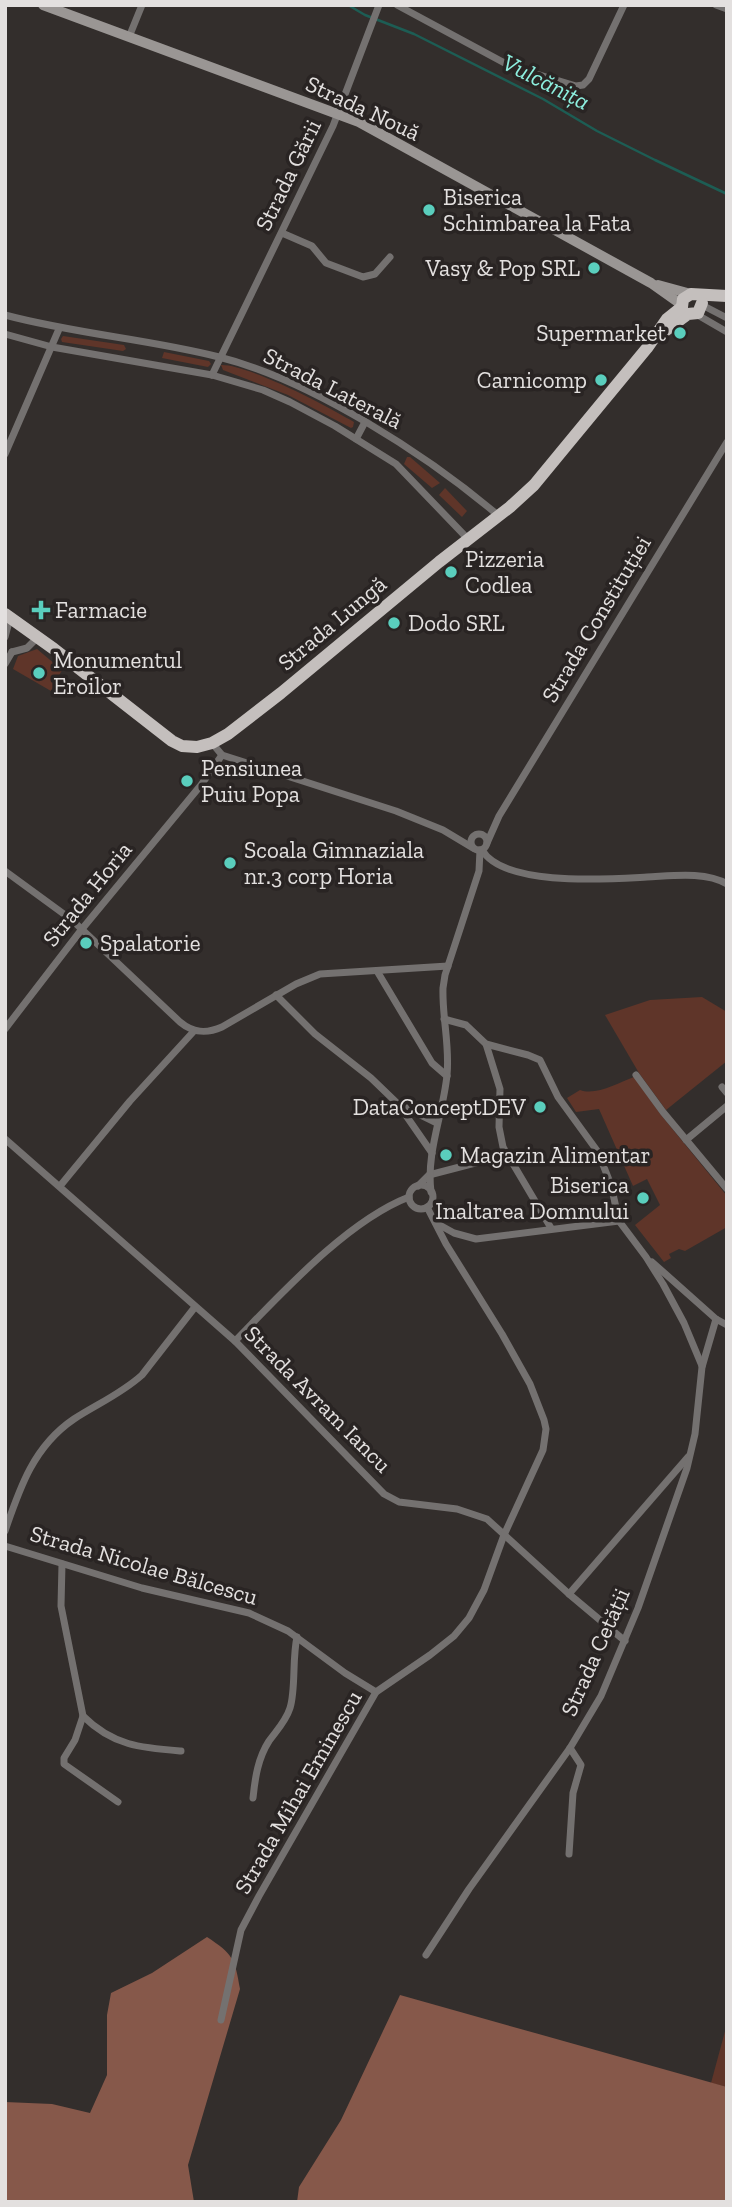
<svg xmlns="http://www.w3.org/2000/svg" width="732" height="2207" font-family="'Zilla Slab',serif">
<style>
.green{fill:#5f3529}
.forest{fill:#86584a}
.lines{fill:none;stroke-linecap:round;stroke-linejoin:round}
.stream{stroke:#1d5d54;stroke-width:2.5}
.minor{stroke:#747170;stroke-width:7}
.secondary{stroke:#9a9694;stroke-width:10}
.trunk{stroke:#c4bfbd;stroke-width:12}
.poi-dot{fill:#5acebd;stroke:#292423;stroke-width:2.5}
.labels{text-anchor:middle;stroke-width:7;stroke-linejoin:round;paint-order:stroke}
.street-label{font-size:23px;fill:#e3e0df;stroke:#292423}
.poi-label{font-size:23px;fill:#e3e0df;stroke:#292423;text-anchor:start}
.water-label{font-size:24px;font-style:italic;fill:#8defdf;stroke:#292423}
</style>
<rect width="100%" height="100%" fill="#332e2c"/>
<g class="green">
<polygon points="63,336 124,345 126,349 123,351 62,342 61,339"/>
<polygon points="164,352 209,361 211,364 208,367 162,358"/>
<path d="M 221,365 C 248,364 329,407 354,422 L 353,427 L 351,428 L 288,395 L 223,370 Z"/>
<polygon points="407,457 410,457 440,483 432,488 404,464"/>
<polygon points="445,488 467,511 462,517 439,495"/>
<polygon points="37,649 62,670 51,691 13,669 18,656"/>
<polygon points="702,997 727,1012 727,1061 666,1110 639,1073 605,1015 650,1000"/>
<path d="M 634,1077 L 661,1115 L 727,1196 L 727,1227 L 685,1251 L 679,1249 L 669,1254 L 671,1258 L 664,1262 L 635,1225 L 660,1205 L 647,1179 L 633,1186 L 599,1109 L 576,1112 L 567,1098 L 580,1090 C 596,1096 618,1083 634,1077 Z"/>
<polygon points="727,2024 727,2087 711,2083"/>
</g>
<g class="forest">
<path d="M 207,1937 C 233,1954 235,1959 240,1989 L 188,2165 L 194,2202 L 5,2202 L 5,2102 L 52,2104 L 90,2113 L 107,2075 L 107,2015 L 111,1993 L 152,1973 Z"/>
<polygon points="400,1995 727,2087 727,2202 297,2202 299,2187 341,2120"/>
</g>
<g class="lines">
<polyline class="stream" points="348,5 365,15 414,34 543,99 597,131 655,160 727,194"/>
<g class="minor">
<polyline points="397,5 510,66 576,86 583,85 589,79 624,5"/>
<polyline points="716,5 727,9"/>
<polyline points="129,37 142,5"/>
<polyline points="282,233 312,246 326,263 363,277 375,274 390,257"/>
<polyline points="702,305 727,318"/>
<polyline points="696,314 727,332"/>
<path d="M 5,315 C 76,334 148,339 219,357 C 311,380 427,455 499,516"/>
<polyline points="5,334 52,347 212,375 263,390 290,402 335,426 396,464 468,539"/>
<polyline points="212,375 333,126 379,5"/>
<polyline points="356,439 365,422"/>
<polyline points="5,454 59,329"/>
<polyline points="5,637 10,618"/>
<polyline points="12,652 27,648 38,637"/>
<polyline points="5,664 12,652"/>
<polyline points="212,743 222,755 396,811 443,830 473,848"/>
<circle cx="479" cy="842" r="8"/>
<polyline points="487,843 499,816 727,442"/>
<path d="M 482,850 C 504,887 608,879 647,877 C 671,876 705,871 727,884"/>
<path d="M 5,871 L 72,920 L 180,1022 C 193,1033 206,1034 222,1027 L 296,984 L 320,974 L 448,966"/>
<polyline points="377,971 432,1063 447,1076"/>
<polyline points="276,995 315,1034 371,1078 398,1104 437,1123"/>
<polyline points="444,1019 466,1025 486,1044 528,1055 540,1060 558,1097 598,1152 611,1185 619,1221 646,1257 663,1284 684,1323 702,1366"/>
<polyline points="5,1029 82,929 201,785 222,755"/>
<polyline points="486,1044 500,1089 499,1127 503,1147 551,1228"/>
<polyline points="636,1075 663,1112 727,1189"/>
<polyline points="722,1087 727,1093"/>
<polyline points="398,1104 432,1153"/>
<polyline points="5,1139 235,1341 384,1494 399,1502 457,1509 487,1519 569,1594 625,1641"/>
<polyline points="686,1140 727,1106"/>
<circle cx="421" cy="1197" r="12"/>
<polyline points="60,1186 130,1101 194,1031"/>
<polyline points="418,1186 429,1175 506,1155"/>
<path d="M 431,1192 C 426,1152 443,1115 447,1075 C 450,1046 442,1017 443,988 L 445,975 L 479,871 L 480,850"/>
<polyline points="436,1223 454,1233 476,1239 619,1221"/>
<polyline points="652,1262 716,1319 727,1325"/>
<path d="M 235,1341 C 282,1293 347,1221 409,1197"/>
<path d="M 5,1531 C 20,1487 34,1446 74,1419 C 97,1404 121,1394 142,1375 L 195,1307"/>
<polyline points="5,1546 142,1588 249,1613 288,1631 345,1673 376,1692"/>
<polyline points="62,1564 61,1606 83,1716 75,1740 64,1758 64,1764 118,1802"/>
<polyline points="569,1594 688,1457"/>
<path d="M 83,1716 C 113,1746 142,1748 181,1751"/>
<path d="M 253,1798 C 255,1778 258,1758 269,1741 C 277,1730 286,1721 290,1708 C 296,1689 292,1659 297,1637"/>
<polyline points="569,1854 573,1793 581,1765 570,1748"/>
<polyline points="426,1955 469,1889 570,1748 601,1696 638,1608 687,1468 695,1434 702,1367 716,1319"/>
<polyline points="221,2020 241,1930 259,1896 376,1692 430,1655 454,1636 469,1618 484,1590 504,1535 543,1450 546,1429 544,1420 530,1384 502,1334 446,1244 427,1207"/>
</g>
<g class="secondary">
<polyline points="43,5 359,122 651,283 682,305"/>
<polyline points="658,285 691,294"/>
</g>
<g class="trunk">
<polyline points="682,307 683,299 691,294 727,296"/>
<polyline points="665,331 688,314 698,313 702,303"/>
<polyline points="5,614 54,649 172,741 182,746 197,747 212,743 228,734 281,693 439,562 510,507 534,485 562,451 647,348 667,319 682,307"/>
</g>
</g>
<g class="poi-dot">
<circle cx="429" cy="210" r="7"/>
<circle cx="594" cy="268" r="7"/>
<circle cx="680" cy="333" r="7"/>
<circle cx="601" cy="380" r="7"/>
<circle cx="451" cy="572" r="7"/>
<path d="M37.5 599.5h7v7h7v7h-7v7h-7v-7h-7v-7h7z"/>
<circle cx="394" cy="623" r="7"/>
<circle cx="39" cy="673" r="7"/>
<circle cx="187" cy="781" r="7"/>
<circle cx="230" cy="863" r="7"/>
<circle cx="86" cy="943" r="7"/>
<circle cx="540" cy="1107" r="7"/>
<circle cx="446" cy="1155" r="7"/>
<circle cx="643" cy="1198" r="7"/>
</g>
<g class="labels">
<g class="street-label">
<text transform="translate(363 108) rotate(25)" y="8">Strada Nouă</text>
<text transform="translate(288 175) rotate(-64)" y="8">Strada Gării</text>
<text transform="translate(333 388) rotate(27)" y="8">Strada Laterală</text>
<text transform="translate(596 619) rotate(-59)" y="8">Strada Constituției</text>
<text transform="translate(332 623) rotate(-40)" y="8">Strada Lungă</text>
<text transform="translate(87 894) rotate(-51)" y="8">Strada Horia</text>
<text transform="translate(318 1399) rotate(45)" y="8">Strada Avram Iancu</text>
<text transform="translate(144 1565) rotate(16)" y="8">Strada Nicolae Bălcescu</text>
<text transform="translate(595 1652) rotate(-66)" y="8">Strada Cetății</text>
<text transform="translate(298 1792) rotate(-60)" y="8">Strada Mihai Eminescu</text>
</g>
<g class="poi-label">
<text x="443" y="205">Biserica<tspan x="443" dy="26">Schimbarea la Fata</tspan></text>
<text x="580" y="276" text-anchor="end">Vasy &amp; Pop SRL</text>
<text x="666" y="341" text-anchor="end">Supermarket</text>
<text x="587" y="388" text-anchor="end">Carnicomp</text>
<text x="465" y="567">Pizzeria<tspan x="465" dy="26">Codlea</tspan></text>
<text x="55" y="618">Farmacie</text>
<text x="408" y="631">Dodo SRL</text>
<text x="53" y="668">Monumentul<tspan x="53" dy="26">Eroilor</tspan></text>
<text x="201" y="776">Pensiunea<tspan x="201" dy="26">Puiu Popa</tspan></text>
<text x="244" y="858">Scoala Gimnaziala<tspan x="244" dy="26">nr.3 corp Horia</tspan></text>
<text x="100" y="951">Spalatorie</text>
<text x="526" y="1115" text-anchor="end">DataConceptDEV</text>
<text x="460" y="1163">Magazin Alimentar</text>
<text x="629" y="1193" text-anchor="end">Biserica<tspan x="629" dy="26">Inaltarea Domnului</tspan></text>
</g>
<g class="water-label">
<text transform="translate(546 82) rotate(27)" y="8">Vulcănița</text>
</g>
</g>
<rect width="732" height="2207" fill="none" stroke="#e3e0df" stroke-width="14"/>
</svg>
